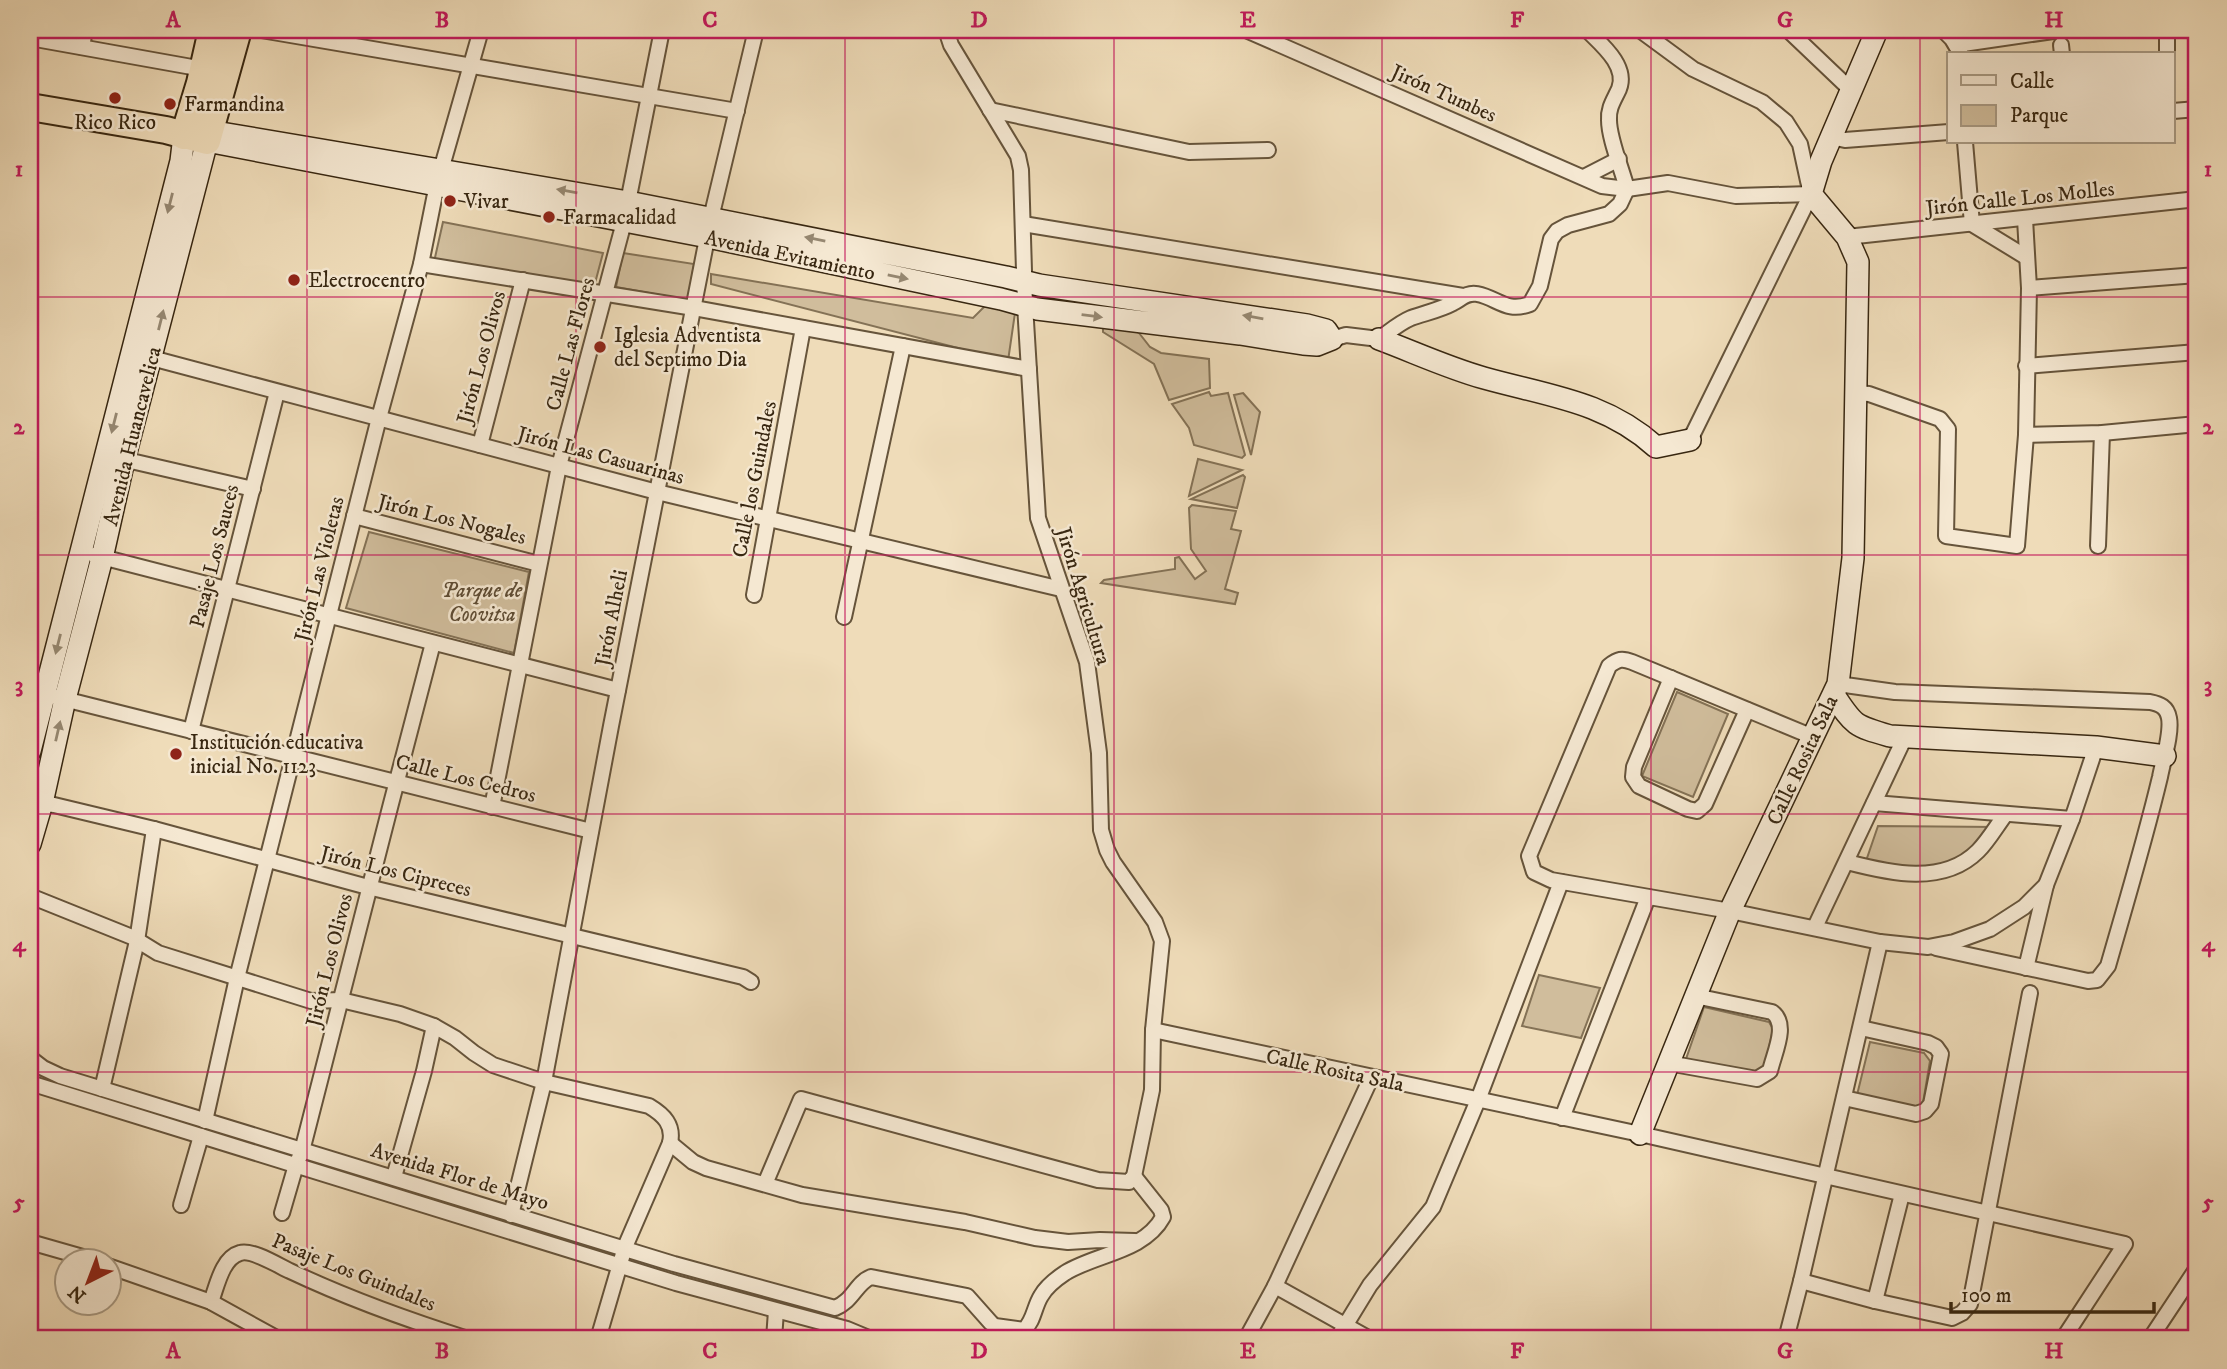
<svg xmlns="http://www.w3.org/2000/svg" width="2227" height="1369" font-family="'IM FELL DW Pica',serif">
<style>
.green{fill:#d0bd9c;stroke:#847256;stroke-width:2}
.lines{fill:none;stroke-linecap:round;stroke-linejoin:round}
.street-casing{stroke:#66543b;stroke-width:18}
.secondary-casing{stroke:#382711;stroke-width:24}
.highway-casing{stroke:#382711;stroke-width:30}
.street{stroke:#f5e8d2;stroke-width:14}
.secondary{stroke:#f5e8d2;stroke-width:21}
.highway{stroke:#efdcb9;stroke-width:26}
.oneway{fill:#968872}
.grid{fill:none;stroke:#c2185b;stroke-width:2;stroke-opacity:0.55}
.poi-dot{fill:#8f2418;stroke:#f5e8d2;stroke-width:2.5}
.labels{text-anchor:middle;stroke-width:5;stroke-linejoin:round;paint-order:stroke}
.street-label{font-size:21px;fill:#382711;stroke:#f5e8d2}
.poi-label{font-size:21px;fill:#382711;stroke:#f5e8d2;text-anchor:start}
.park-label{font-size:21px;font-style:italic;fill:#5e4c34;stroke:#f5e8d2}
.neatline{fill:none;stroke:#c2185b;stroke-width:2.5}
.grid-label{font-size:23px;text-anchor:middle;font-weight:bold;fill:#c2185b}
</style>
<rect width="100%" height="100%" fill="#efdcb9"/>
<filter id="stains"><feTurbulence type="fractalNoise" baseFrequency=".00286" numOctaves="4"/><feColorMatrix values="0 0 0 0 .2 0 0 0 0 .09 0 0 0 0 .02 0 0 0 .5 -.17"/></filter>
<radialGradient id="worn" r=".72"><stop offset=".6" stop-color="#630" stop-opacity="0"/><stop offset="1" stop-color="#630" stop-opacity=".3"/></radialGradient>
<g class="green">
<polygon points="443,222 603,253 594,287 434,262"/>
<polygon points="623,253 694,264 688,300 616,287"/>
<polygon points="711,274 973,318 989,302 1016,306 1008,361 711,284"/>
<polygon points="1103,324 1132,329 1139,333 1150,347 1161,353 1209,359 1210,388 1169,400 1154,364 1103,332"/>
<polygon points="1209,392 1211,396 1228,393 1245,455 1242,458 1194,445 1189,428 1172,404"/>
<polygon points="1243,393 1260,412 1251,455 1234,395"/>
<polygon points="1198,459 1242,470 1189,496"/>
<polygon points="1243,475 1245,477 1237,508 1191,499"/>
<polygon points="1192,505 1236,511 1231,529 1241,531 1225,589 1238,593 1235,604 1101,583 1104,580 1175,569 1175,558 1179,557 1195,579 1206,571 1191,549 1189,508"/>
<polygon points="369,532 529,572 514,653 346,608"/>
<polygon points="1677,692 1728,714 1693,797 1642,776"/>
<path d="M 1878,826 L 1996,827 C 1988,835 1982,844 1974,851 C 1939,880 1905,870 1865,864 Z"/>
<polygon points="1539,975 1600,988 1581,1038 1522,1026"/>
<polygon points="1704,1007 1769,1022 1773,1029 1764,1071 1757,1076 1686,1059"/>
<polygon points="1870,1042 1924,1053 1930,1061 1923,1103 1915,1110 1857,1095"/>
</g>
<g class="lines">
<g class="street-casing">
<g id="street">
<polyline points="261,30 737,111"/>
<polyline points="1246,30 1602,186 1627,189 1668,183 1736,196 1811,194"/>
<path d="M 1587,30 C 1602,45 1628,66 1619,89 C 1614,100 1608,108 1609,120 C 1609,139 1622,169 1627,189"/>
<polyline points="1640,30 1693,69 1762,102 1786,122 1800,144 1810,190"/>
<polyline points="1788,30 1851,90"/>
<polyline points="1943,30 1952,39 1961,54"/>
<polyline points="2167,30 2167,54"/>
<polyline points="30,38 203,69"/>
<polyline points="1956,45 2060,30"/>
<polyline points="2061,45 2062,54"/>
<polyline points="82,47 85,30"/>
<polyline points="990,110 1189,152 1268,150"/>
<polyline points="2173,111 2197,109"/>
<polyline points="1831,137 1845,140 1949,132"/>
<polyline points="1965,142 1972,224 2026,257"/>
<polyline points="1584,177 1619,159"/>
<polyline points="628,202 662,30"/>
<polyline points="1023,224 1463,296"/>
<polyline points="1847,237 2197,199"/>
<polyline points="421,264 694,308 1029,369"/>
<polyline points="2029,288 2197,275"/>
<path d="M 1332,339 L 1346,335 L 1379,339 C 1389,332 1399,323 1411,318 C 1425,313 1440,310 1453,303 C 1461,299 1467,292 1477,294 C 1498,298 1506,313 1530,304 L 1540,286 L 1551,239 L 1557,231 L 1568,225 L 1609,214 L 1620,204 L 1627,189"/>
<polyline points="144,356 657,492 1061,589"/>
<polyline points="2026,366 2197,352"/>
<polyline points="1856,393 1869,394 1940,419 1948,429 1946,536 2017,546 2026,435 2029,288 2025,219"/>
<polyline points="2026,435 2102,433 2197,424"/>
<polyline points="1690,440 1811,194"/>
<polyline points="480,445 523,280"/>
<polyline points="118,458 253,489"/>
<polyline points="354,516 539,564"/>
<polyline points="2098,546 2102,433"/>
<polyline points="94,555 618,690"/>
<polyline points="754,595 803,328"/>
<polyline points="844,617 903,346"/>
<polyline points="1671,678 1634,767 1633,777 1639,786 1688,809 1697,811 1705,804 1747,710"/>
<path d="M 1838,684 L 1895,692 L 2150,702 C 2160,704 2167,707 2169,718 C 2172,733 2163,761 2160,777 C 2145,840 2126,903 2108,966 L 2097,980 L 2088,981 L 1936,948"/>
<polyline points="56,697 591,831"/>
<polyline points="191,731 277,392"/>
<path d="M 1813,737 L 1632,662 C 1622,658 1618,659 1609,666 L 1529,856 L 1534,872 L 1551,880 L 1730,911 L 1880,942 L 1928,947 L 1954,942 L 1990,929 L 2024,907 L 2046,885 L 2072,819 L 2096,747"/>
<polyline points="30,802 54,805 154,829 368,887 743,977 751,982"/>
<polyline points="1874,803 2072,819"/>
<polyline points="492,807 559,466 624,222"/>
<path d="M 1847,862 C 1889,873 1943,886 1978,851 C 1988,841 1996,827 2005,815"/>
<path d="M 30,896 L 132,937 L 158,953 L 311,1001 L 341,1000 L 400,1014 L 434,1026 L 455,1038 L 474,1053 L 493,1065 L 544,1082 L 649,1106 C 664,1115 674,1125 670,1143 L 625,1247 L 598,1339"/>
<polyline points="1815,927 1905,737"/>
<polyline points="2026,968 2046,885"/>
<polyline points="1153,1030 1640,1134 2125,1244 2063,1339"/>
<path d="M 30,1058 L 43,1068 L 60,1076 L 674,1264 L 835,1308 C 853,1301 856,1283 871,1277 L 967,1296 L 991,1323 L 995,1326 L 1024,1330 C 1034,1321 1034,1307 1041,1296 C 1046,1287 1056,1279 1065,1273 C 1095,1254 1144,1252 1163,1217 L 1161,1210 L 1134,1176"/>
<path d="M 1668,1063 L 1757,1079 L 1770,1071 C 1774,1053 1789,1024 1772,1012 L 1695,996"/>
<polyline points="30,1083 676,1283 847,1329 871,1339"/>
<polyline points="102,1089 137,941 154,829"/>
<polyline points="1844,1098 1916,1114 1925,1111 1931,1104 1941,1054 1936,1047 1928,1043 1861,1028"/>
<polyline points="1562,1118 1648,897"/>
<polyline points="205,1121 237,978 379,418 421,264 437,184 481,30"/>
<polyline points="670,1143 693,1162 706,1168 802,1195 965,1222 1035,1238 1068,1242 1100,1240 1135,1241"/>
<polyline points="394,1177 424,1071 434,1026"/>
<polyline points="765,1184 801,1099 1098,1180 1129,1182 1134,1176 1152,1090 1153,1030 1162,941 1155,922 1113,862 1107,850 1101,830 1099,753 1087,662 1038,518 1025,305 1021,170 1018,156 951,45 946,30"/>
<polyline points="181,1205 201,1136"/>
<path d="M 282,1213 L 296,1165 L 302,1151 C 346,982 388,812 433,643"/>
<polyline points="511,1215 544,1082 611,726 711,218 756,30"/>
<polyline points="30,1242 93,1260"/>
<polyline points="108,1266 211,1302 278,1339"/>
<polyline points="1801,1281 1875,1301 1952,1318 1962,1313 1970,1304 2030,993"/>
<polyline points="1275,1286 1370,1339"/>
<polyline points="1875,1301 1902,1194"/>
<path d="M 211,1302 C 217,1286 222,1258 240,1253 C 252,1249 279,1266 290,1271 C 347,1298 408,1320 468,1339"/>
<polyline points="421,1339 426,1326"/>
<polyline points="774,1339 776,1311"/>
<polyline points="1246,1339 1275,1286 1371,1078"/>
<polyline points="1337,1339 1370,1285 1433,1207 1478,1100 1561,882"/>
<polyline points="1786,1339 1801,1281 1880,942"/>
<polyline points="2150,1339 2197,1268"/>
</g>
</g>
<g class="secondary-casing">
<g id="secondary">
<path d="M 1379,339 C 1414,352 1448,368 1484,378 C 1548,396 1605,401 1656,447 L 1690,440"/>
<path d="M 1834,695 C 1854,726 1855,726 1890,736 L 2096,747 L 2165,756"/>
<polyline points="30,751 181,161 184,136"/>
<polyline points="30,844 42,803 65,699 102,558 124,460 207,141 708,237 1001,299 1037,309 1240,334 1303,344 1317,345 1332,339 1326,330 1307,325 1039,285 1006,277 628,202 209,131"/>
<polyline points="1640,1134 1730,911 1838,684 1853,558 1858,262 1847,237 1811,194 1821,161 1877,30"/>
</g>
</g>
<g class="highway-casing">
<g id="highway">
<polyline points="30,107 166,130 207,141 238,30"/>
<polyline points="184,136 200,83 212,30"/>
</g>
</g>
<use href="#street" class="street"/>
<use href="#secondary" class="secondary"/>
<use href="#highway" class="highway"/>
</g>
<defs><path id="oneway-solid" d="M-6-.8H1V-3.2L6.5 0L1 3.2V.8H-6Z" transform="scale(1.75)"/></defs>
<g class="oneway">
<use href="#oneway-solid" transform="translate(567 191) rotate(-170)"/>
<use href="#oneway-solid" transform="translate(170 203) rotate(104)"/>
<use href="#oneway-solid" transform="translate(815 239) rotate(-169)"/>
<use href="#oneway-solid" transform="translate(898 277) rotate(12)"/>
<use href="#oneway-solid" transform="translate(1092 316) rotate(7)"/>
<use href="#oneway-solid" transform="translate(1253 317) rotate(-170)"/>
<use href="#oneway-solid" transform="translate(161 320) rotate(-76)"/>
<use href="#oneway-solid" transform="translate(114 423) rotate(104)"/>
<use href="#oneway-solid" transform="translate(58 644) rotate(104)"/>
<use href="#oneway-solid" transform="translate(58 731) rotate(-77)"/>
</g>
<path class="grid" d="M 307,30 L 307,1339M 576,30 L 576,1339M 845,30 L 845,1339M 1114,30 L 1114,1339M 1382,30 L 1382,1339M 1651,30 L 1651,1339M 1920,30 L 1920,1339M 30,297 L 2197,297M 30,555 L 2197,555M 30,814 L 2197,814M 30,1072 L 2197,1072"/>
<g class="poi-dot">
<circle cx="115" cy="98" r="7"/>
<circle cx="170" cy="104" r="7"/>
<circle cx="450" cy="201" r="7"/>
<circle cx="549" cy="217" r="7"/>
<circle cx="294" cy="280" r="7"/>
<circle cx="600" cy="347" r="7"/>
<circle cx="176" cy="754" r="7"/>
</g>
<g class="labels">
<g class="street-label">
<text transform="translate(1444 93) rotate(24)" y="7">Jirón Tumbes</text>
<text transform="translate(2020 198) rotate(-6)" y="7">Jirón Calle Los Molles</text>
<text transform="translate(790 255) rotate(12)" y="7">Avenida Evitamiento</text>
<text transform="translate(570 344) rotate(-75)" y="7">Calle Las Flores</text>
<text transform="translate(481 357) rotate(-75)" y="7">Jirón Los Olivos</text>
<text transform="translate(132 436) rotate(-76)" y="7">Avenida Huancavelica</text>
<text transform="translate(601 455) rotate(15)" y="7">Jirón Las Casuarinas</text>
<text transform="translate(754 479) rotate(-79)" y="7">Calle los Guindales</text>
<text transform="translate(452 519) rotate(14)" y="7">Jirón Los Nogales</text>
<text transform="translate(214 556) rotate(-76)" y="7">Pasaje Los Sauces</text>
<text transform="translate(319 569) rotate(-76)" y="7">Jirón Las Violetas</text>
<text transform="translate(1084 596) rotate(73)" y="7">Jirón Agricultura</text>
<text transform="translate(611 618) rotate(-79)" y="7">Jirón Alheli</text>
<text transform="translate(1802 760) rotate(-65)" y="7">Calle Rosita Sala</text>
<text transform="translate(466 778) rotate(14)" y="7">Calle Los Cedros</text>
<text transform="translate(396 871) rotate(14)" y="7">Jirón Los Cipreces</text>
<text transform="translate(329 960) rotate(-76)" y="7">Jirón Los Olivos</text>
<text transform="translate(1335 1070) rotate(12)" y="7">Calle Rosita Sala</text>
<text transform="translate(460 1176) rotate(17)" y="7">Avenida Flor de Mayo</text>
<text transform="translate(354 1272) rotate(22)" y="7">Pasaje Los Guindales</text>
</g>
<g class="poi-label">
<text x="184" y="111">Farmandina</text>
<text x="115" y="129" text-anchor="middle">Rico Rico</text>
<text x="464" y="208">Vivar</text>
<text x="563" y="224">Farmacalidad</text>
<text x="308" y="287">Electrocentro</text>
<text x="614" y="342">Iglesia Adventista<tspan x="614" dy="24">del Septimo Dia</tspan></text>
<text x="190" y="749">Institución educativa<tspan x="190" dy="24">inicial No. 1123</tspan></text>
</g>
<g class="park-label">
<text x="482" y="597">Parque de<tspan x="482" dy="24">Coovitsa</tspan></text>
</g>
</g>
<rect width="2227" height="1369" fill="none" stroke="#efdcb9" stroke-width="77"/>
<rect x="1947" y="52" width="228" height="91" fill="#f5e8d2" stroke="#a99b85" stroke-width="2"/>
<rect x="1961" y="75" width="35" height="10" fill="#f5e8d2" stroke="#a99b85" stroke-width="2"/>
<text x="2010" y="88" font-size="21" fill="#382711">Calle</text>
<rect x="1961" y="105" width="35" height="21" fill="#d0bd9c" stroke="#a99b85" stroke-width="2"/>
<text x="2010" y="122" font-size="21" fill="#382711">Parque</text>
<g transform="translate(88 1282) rotate(222)"><circle r="33" fill="#f5e8d2" stroke="#a99b85" stroke-width="2"/>
<path d="M0-5L12 26L0 18L-12 26Z" fill="#8f2418"/>
<text y="-10" font-size="19" font-weight="bold" text-anchor="middle" fill="#382711">N</text>
</g>
<path d="M1951 1302v10h203v-10" fill="none" stroke="#382711" stroke-width="3.5"/>
<text x="1961" y="1302" font-size="21" fill="#382711" stroke="#f5e8d2" stroke-width="5" paint-order="stroke">100 m</text>
<rect x="38" y="38" width="2150" height="1292" class="neatline"/>
<g class="grid-label">
<text x="173" y="27">A</text>
<text x="442" y="27">B</text>
<text x="710" y="27">C</text>
<text x="979" y="27">D</text>
<text x="1248" y="27">E</text>
<text x="1517" y="27">F</text>
<text x="1785" y="27">G</text>
<text x="2054" y="27">H</text>
<text x="19" y="176">1</text>
<text x="2208" y="176">1</text>
<text x="19" y="434">2</text>
<text x="2208" y="434">2</text>
<text x="19" y="692">3</text>
<text x="2208" y="692">3</text>
<text x="19" y="951">4</text>
<text x="2208" y="951">4</text>
<text x="19" y="1209">5</text>
<text x="2208" y="1209">5</text>
<text x="173" y="1358">A</text>
<text x="442" y="1358">B</text>
<text x="710" y="1358">C</text>
<text x="979" y="1358">D</text>
<text x="1248" y="1358">E</text>
<text x="1517" y="1358">F</text>
<text x="1785" y="1358">G</text>
<text x="2054" y="1358">H</text>
</g>
<rect width="100%" height="100%" filter="url(#stains)"/>
<rect width="100%" height="100%" fill="url(#worn)"/>
</svg>
